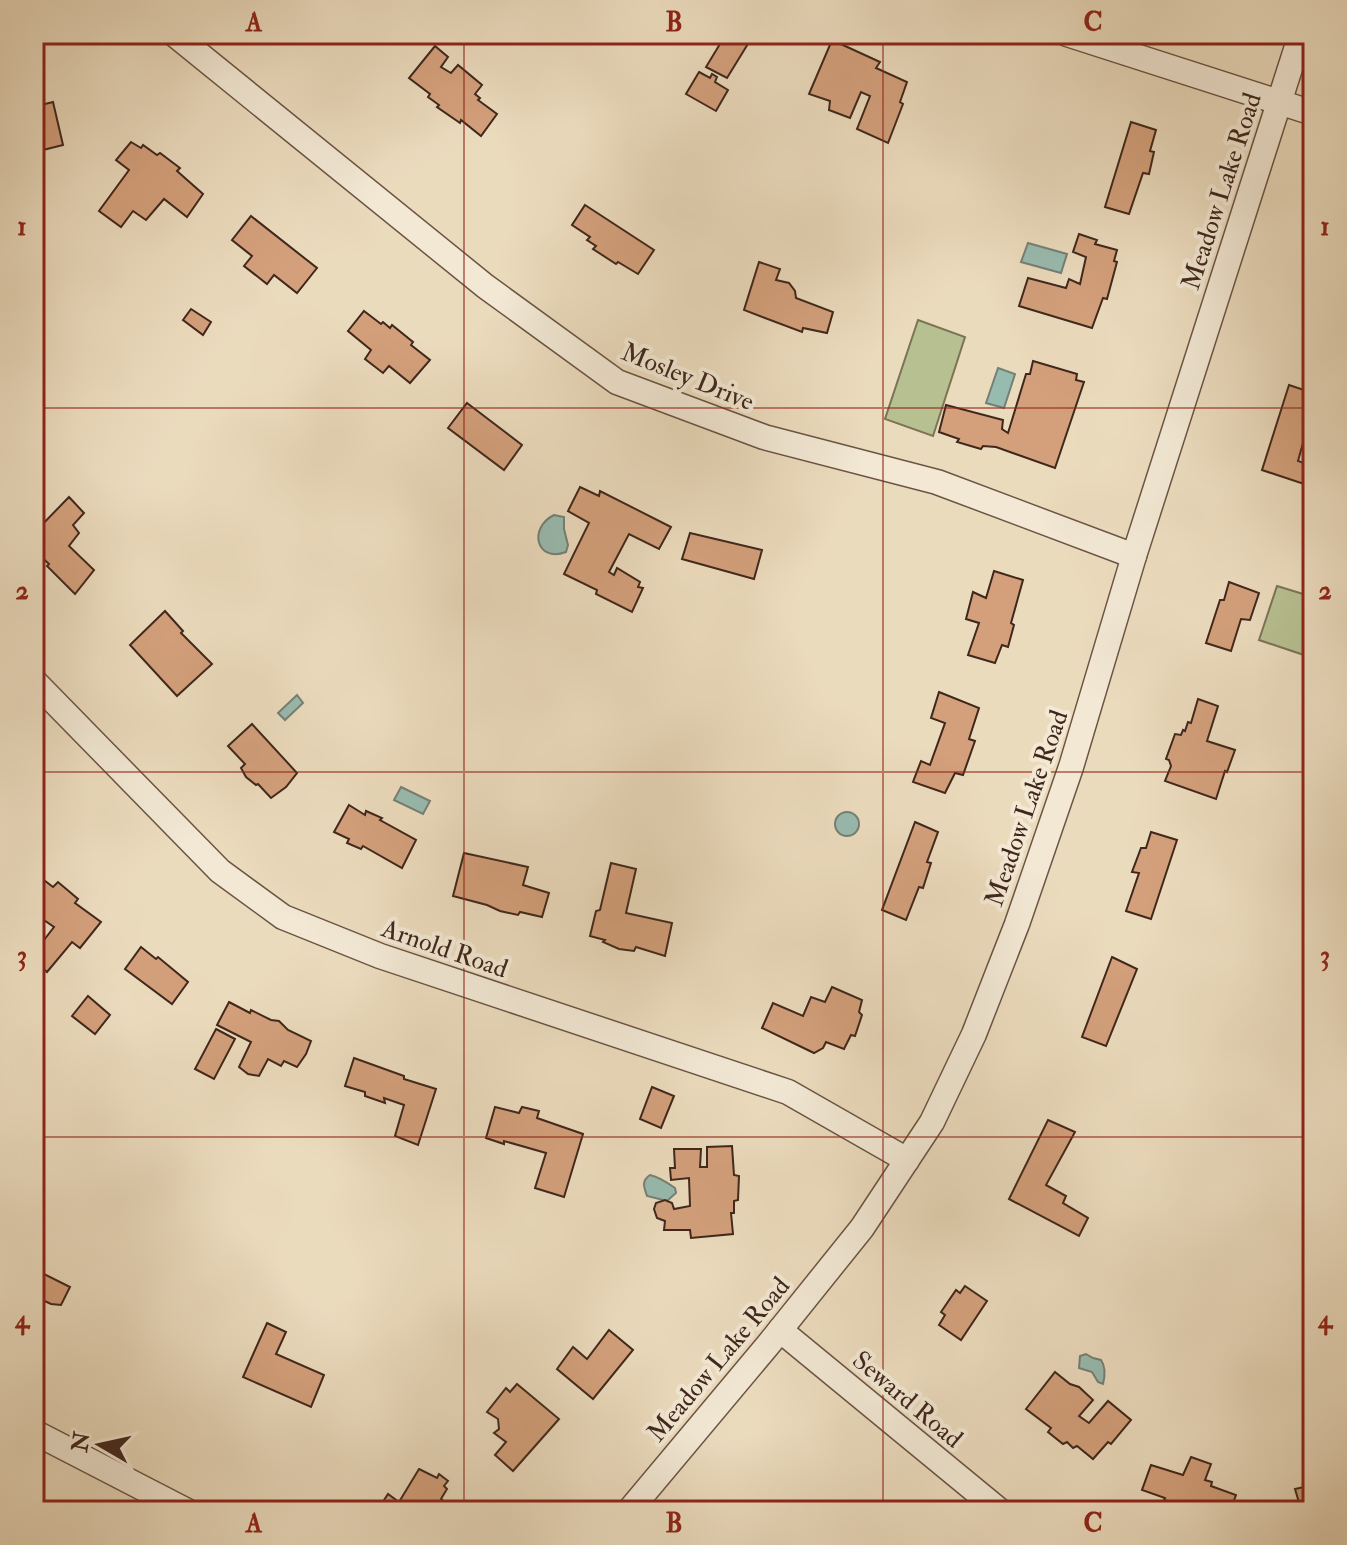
<svg xmlns="http://www.w3.org/2000/svg" width="1347" height="1545" font-family="'IM FELL Double Pica',serif">
<style>
.green{fill:#b7c091;stroke:#7c7456;stroke-width:2}
.water{fill:#98bbb0;stroke:#758075;stroke-width:2}
.building{fill:#d3a07b;stroke:#40271c;stroke-width:2}
.lines{fill:none;stroke-linecap:round;stroke-linejoin:round}
.street-casing{stroke:#6b5444;stroke-width:27}
.street{stroke:#f2e8d4;stroke-width:24}
.grid{fill:none;stroke:#8f2418;stroke-width:2;stroke-opacity:0.55}
.labels{text-anchor:middle;stroke-width:8;stroke-linejoin:round;paint-order:stroke}
.street-label{font-size:26px;fill:#40271c;stroke:#f2e8d4}
.neatline{fill:none;stroke:#8f2418;stroke-width:3}
.grid-label{font-size:26px;text-anchor:middle;font-weight:bold;fill:#8f2418}
</style>
<rect width="100%" height="100%" fill="#ebdbbd"/>
<filter id="stains"><feTurbulence type="fractalNoise" baseFrequency=".0025" numOctaves="4"/><feColorMatrix values="0 0 0 0 .2 0 0 0 0 .09 0 0 0 0 .02 0 0 0 .5 -.17"/></filter>
<radialGradient id="worn" r=".72"><stop offset=".6" stop-color="#630" stop-opacity="0"/><stop offset="1" stop-color="#630" stop-opacity=".3"/></radialGradient>
<g class="green">
<polygon points="918,320 965,337 933,436 885,419"/>
<polygon points="1277,586 1313,597 1313,658 1259,640"/>
</g>
<g class="water">
<polygon points="1028,243 1067,254 1061,273 1021,262"/>
<polygon points="998,368 1015,374 1004,408 986,403"/>
<path d="M 554,515 L 564,517 L 564,529 L 568,545 L 566,552 C 536,563 528,528 554,515 Z"/>
<polygon points="297,695 303,703 285,720 278,713"/>
<polygon points="401,787 430,801 423,814 394,800"/>
<circle cx="847" cy="824" r="12"/>
<path d="M 650,1175 C 659,1177 668,1183 675,1188 L 676,1193 L 667,1201 L 647,1196 C 644,1187 641,1181 650,1175 Z"/>
<path d="M 1086,1354 L 1093,1358 L 1101,1360 C 1106,1367 1105,1376 1103,1384 L 1098,1382 L 1092,1372 L 1079,1368 L 1080,1356 Z"/>
</g>
<g class="building">
<polygon points="726,34 754,34 727,78 706,67"/>
<polygon points="832,40 880,62 876,68 907,82 900,102 903,104 888,143 857,129 870,96 861,92 850,118 829,110 830,101 809,94"/>
<polygon points="435,46 448,57 441,67 451,73 458,65 482,85 475,94 480,98 478,100 497,114 481,136 461,120 460,123 437,107 439,105 428,97 430,94 409,78"/>
<polygon points="699,72 710,78 712,74 717,77 715,82 728,90 716,111 686,94"/>
<polygon points="34,102 36,102 37,106 53,102 63,145 39,151 36,139 34,139"/>
<polygon points="1131,122 1156,130 1150,151 1154,152 1149,174 1143,173 1129,214 1105,207"/>
<polygon points="131,142 141,148 143,145 157,155 160,153 180,168 177,171 203,194 187,217 164,199 146,220 133,211 121,227 99,211 129,170 116,160"/>
<polygon points="585,205 654,250 638,274 618,262 616,264 593,249 596,246 587,240 590,237 572,225"/>
<polygon points="251,216 317,268 297,293 274,275 267,284 244,266 252,256 232,240"/>
<polygon points="1079,234 1097,240 1095,244 1117,250 1114,261 1117,262 1107,299 1103,298 1092,328 1019,306 1028,278 1066,288 1069,279 1080,284 1086,257 1073,252"/>
<polygon points="759,262 780,269 776,280 789,283 795,291 796,298 833,312 827,333 803,328 802,332 744,310"/>
<polygon points="191,309 211,322 203,335 183,320"/>
<polygon points="364,311 381,324 383,322 390,328 392,325 413,342 411,345 430,360 410,383 389,366 383,373 365,359 371,350 348,331"/>
<polygon points="1033,361 1077,374 1076,380 1084,382 1055,468 996,447 983,446 981,449 957,442 959,439 939,432 946,405 1003,420 1002,429 1008,433 1026,374 1030,374"/>
<polygon points="1289,385 1313,393 1313,446 1303,443 1298,461 1309,465 1304,484 1262,470"/>
<polygon points="467,403 522,445 504,470 448,428"/>
<polygon points="580,487 599,496 600,491 671,527 659,549 629,534 609,572 614,575 617,568 640,582 638,587 643,588 632,612 596,594 597,590 564,574 589,523 568,511"/>
<polygon points="69,497 84,513 73,525 79,533 69,546 94,570 75,594 47,566 49,564 34,550 34,533"/>
<polygon points="690,533 762,550 754,579 682,559"/>
<polygon points="994,571 1023,580 1011,623 1014,625 1008,647 1002,645 995,663 968,655 979,623 966,619 973,592 986,598"/>
<polygon points="1229,582 1259,593 1250,620 1241,619 1231,651 1206,643 1220,600 1224,600"/>
<polygon points="165,611 183,631 181,633 212,664 177,696 130,645"/>
<polygon points="939,692 979,708 969,739 975,741 963,775 955,773 945,793 913,782 921,761 930,765 945,723 931,718"/>
<polygon points="1198,699 1218,706 1207,741 1235,750 1227,772 1225,771 1216,799 1165,781 1171,766 1169,760 1166,759 1175,734 1181,735 1183,730 1185,731 1188,722 1191,723"/>
<polygon points="252,724 297,773 286,787 271,798 258,784 256,785 246,777 241,768 245,764 228,746"/>
<polygon points="349,805 365,815 366,811 382,818 380,820 416,840 402,868 363,846 361,849 347,843 349,839 334,832"/>
<polygon points="915,822 938,832 927,862 931,863 923,888 919,887 906,920 882,910"/>
<polygon points="1151,832 1177,840 1151,919 1126,911 1139,873 1132,872 1141,848 1146,848"/>
<polygon points="464,853 528,867 523,885 549,893 542,917 520,912 518,915 500,911 487,905 453,896"/>
<polygon points="611,863 636,869 626,913 672,923 665,956 636,947 634,951 619,949 603,942 605,940 590,936 596,911 600,910"/>
<polygon points="36,874 53,887 58,882 78,899 75,903 101,922 80,948 72,942 47,972 34,961 34,953 54,927 38,916 34,921 34,877"/>
<polygon points="141,947 156,959 158,957 188,982 172,1004 125,969"/>
<polygon points="1112,957 1137,969 1106,1046 1082,1037"/>
<polygon points="832,987 862,1000 859,1012 862,1015 855,1036 851,1035 844,1049 826,1042 823,1048 814,1053 762,1028 773,1003 803,1016 811,997 825,1002"/>
<polygon points="88,996 110,1015 95,1034 72,1016"/>
<polygon points="229,1002 250,1013 251,1010 271,1020 279,1021 288,1030 311,1041 306,1054 297,1067 284,1061 281,1066 268,1059 259,1076 248,1074 239,1067 251,1042 217,1025"/>
<polygon points="216,1029 235,1039 214,1079 195,1069"/>
<polygon points="354,1058 404,1076 404,1079 436,1089 418,1145 395,1136 404,1105 384,1098 385,1103 365,1096 365,1092 345,1086"/>
<polygon points="652,1087 674,1096 661,1128 640,1119"/>
<polygon points="495,1107 519,1113 522,1107 539,1111 537,1118 583,1134 564,1197 535,1188 546,1153 504,1141 504,1144 486,1138"/>
<polygon points="1048,1120 1075,1132 1046,1185 1066,1196 1063,1203 1088,1218 1079,1236 1009,1199"/>
<polygon points="732,1146 734,1175 739,1176 738,1200 734,1201 734,1213 731,1213 733,1234 691,1238 690,1230 664,1230 665,1221 657,1218 654,1209 656,1203 665,1200 672,1203 674,1209 690,1206 689,1178 671,1180 670,1168 675,1168 674,1149 701,1149 700,1167 707,1167 707,1147"/>
<polygon points="34,1269 70,1287 61,1305 51,1304 34,1296"/>
<polygon points="965,1286 987,1301 961,1340 939,1325 945,1315 941,1312 956,1290 960,1293"/>
<polygon points="267,1323 286,1332 276,1354 324,1375 311,1407 243,1377"/>
<polygon points="609,1330 633,1350 593,1399 557,1369 573,1347 587,1359"/>
<polygon points="1055,1372 1070,1384 1079,1387 1093,1400 1079,1416 1089,1423 1108,1401 1131,1420 1111,1444 1108,1442 1093,1459 1077,1446 1073,1448 1067,1442 1063,1444 1048,1432 1051,1428 1026,1409"/>
<polygon points="517,1384 559,1419 513,1471 495,1455 506,1442 494,1433 499,1429 498,1419 487,1412 506,1388 510,1392"/>
<polygon points="1191,1457 1211,1464 1205,1480 1212,1482 1211,1486 1236,1495 1230,1511 1183,1511 1181,1510 1183,1505 1164,1500 1165,1498 1142,1490 1151,1465 1183,1475"/>
<polygon points="419,1469 437,1478 439,1474 448,1481 444,1486 447,1489 441,1499 457,1509 456,1511 377,1511 388,1494 399,1502"/>
<polygon points="1313,1485 1313,1511 1297,1511 1296,1508 1300,1506 1295,1489"/>
</g>
<g class="lines">
<g class="street-casing">
<g id="street">
<polyline points="174,34 485,286 617,382 764,437 937,482 1134,556"/>
<polyline points="1067,34 1313,113"/>
<polyline points="34,681 220,871 283,917 380,956 788,1092 907,1160"/>
<polyline points="780,1330 1000,1511"/>
<polyline points="34,1432 187,1511"/>
<polyline points="629,1511 768,1345 862,1228 932,1122 974,1034 1017,924 1071,767 1134,556 1301,34"/>
</g>
</g>
<use href="#street" class="street"/>
</g>
<path class="grid" d="M 464,34 L 464,1511M 883,34 L 883,1511M 34,408 L 1313,408M 34,772 L 1313,772M 34,1137 L 1313,1137"/>
<g class="labels">
<g class="street-label">
<text transform="translate(1221 191) rotate(-72)" y="9">Meadow Lake Road</text>
<text transform="translate(688 376) rotate(22)" y="9">Mosley Drive</text>
<text transform="translate(1026 808) rotate(-71)" y="9">Meadow Lake Road</text>
<text transform="translate(445 948) rotate(19)" y="9">Arnold Road</text>
<text transform="translate(718 1359) rotate(-50)" y="9">Meadow Lake Road</text>
<text transform="translate(908 1399) rotate(40)" y="9">Seward Road</text>
</g>
</g>
<rect width="1347" height="1545" fill="none" stroke="#ebdbbd" stroke-width="88"/>
<g transform="translate(100 1445) rotate(279)" stroke="#f2e8d4" stroke-width="6" paint-order="stroke">
<path d="M0-6L14 30L0 20L-14 30Z" fill="#40271c"/>
<text y="-12" font-size="22" font-weight="bold" text-anchor="middle" fill="#40271c">N</text>
</g>
<rect x="44" y="44" width="1259" height="1457" class="neatline"/>
<g class="grid-label">
<text x="254" y="31">A</text>
<text x="674" y="31">B</text>
<text x="1093" y="31">C</text>
<text x="22" y="235">1</text>
<text x="1325" y="235">1</text>
<text x="22" y="599">2</text>
<text x="1325" y="599">2</text>
<text x="22" y="964">3</text>
<text x="1325" y="964">3</text>
<text x="22" y="1328">4</text>
<text x="1325" y="1328">4</text>
<text x="254" y="1532">A</text>
<text x="674" y="1532">B</text>
<text x="1093" y="1532">C</text>
</g>
<rect width="100%" height="100%" filter="url(#stains)"/>
<rect width="100%" height="100%" fill="url(#worn)"/>
</svg>
